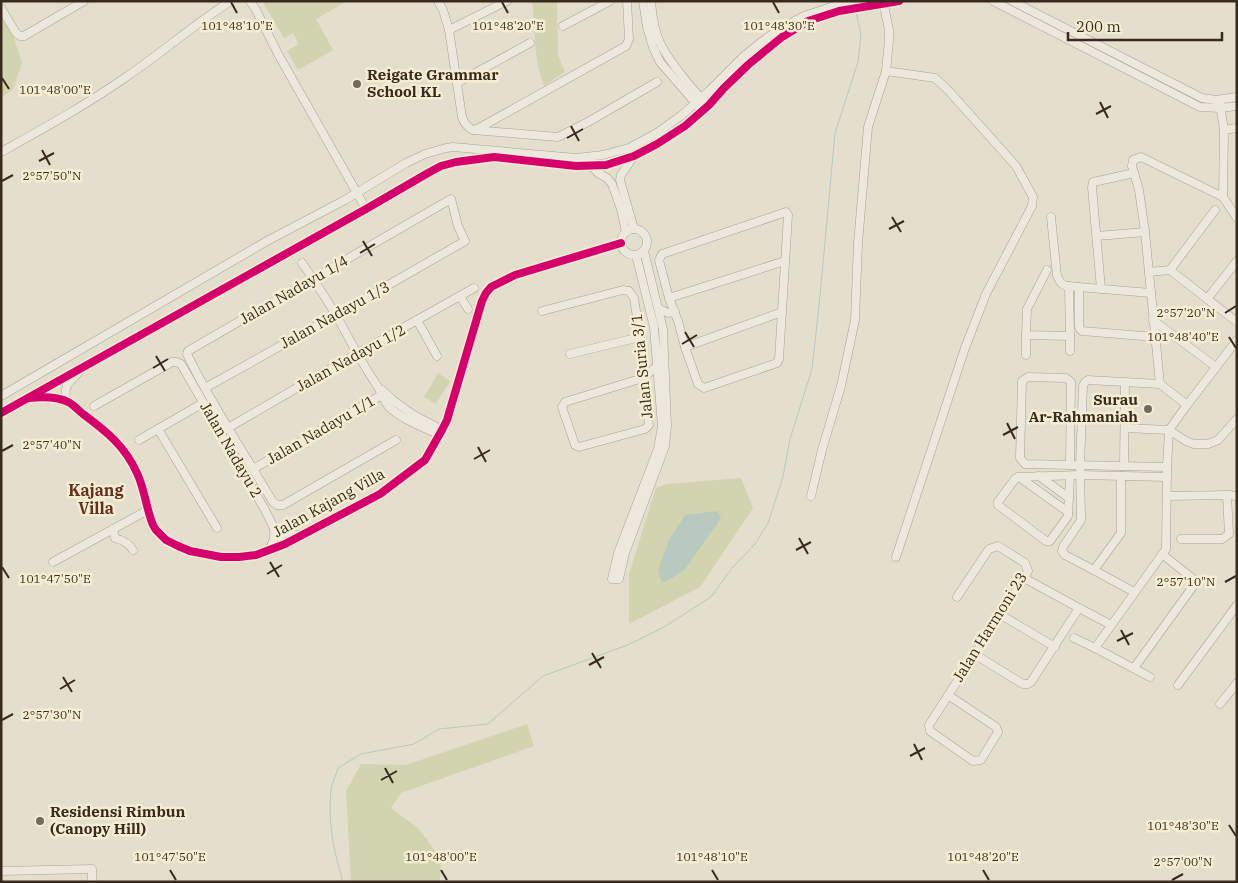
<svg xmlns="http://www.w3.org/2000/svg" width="1238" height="883" font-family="'IBM Plex Serif',serif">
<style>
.green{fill:#d2d4af}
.water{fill:#b8c9bf}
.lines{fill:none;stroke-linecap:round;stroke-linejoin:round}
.stream{stroke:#b8c9bf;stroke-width:1}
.minor-casing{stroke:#a9a396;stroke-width:9}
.minor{stroke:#ece8de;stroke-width:8}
.cycleway-casing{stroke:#f5edd2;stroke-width:11}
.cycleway{stroke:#d6006c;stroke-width:8}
.ticks{fill:none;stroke:#382b1e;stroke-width:2}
.poi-dot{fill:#746a5b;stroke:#f5edd2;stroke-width:2}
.labels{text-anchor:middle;stroke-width:5;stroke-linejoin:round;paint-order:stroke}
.poi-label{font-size:15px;font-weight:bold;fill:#382b1e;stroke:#f5edd2;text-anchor:start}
.street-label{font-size:15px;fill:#382b1e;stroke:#f5edd2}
.neighbourhood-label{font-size:16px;font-weight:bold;fill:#642f1d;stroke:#f5edd2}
.ticks-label{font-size:12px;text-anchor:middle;fill:#382b1e;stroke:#f5edd2;stroke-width:5;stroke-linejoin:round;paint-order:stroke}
</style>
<rect width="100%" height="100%" fill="#e4decd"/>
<g class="green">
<polygon points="262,1 347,1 316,19 333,50 298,70 287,51 299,44 293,33 284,38"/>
<path d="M 532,1 L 557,1 L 558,55 L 565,72 L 544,86 C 542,79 539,73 538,66 C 534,45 535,23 532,1 Z"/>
<polygon points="5,21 14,38 22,63 13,89 1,98 1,23"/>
<polygon points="438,373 450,381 436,404 424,397"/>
<polygon points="741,478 753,508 700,587 629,624 629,574 656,488 667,484"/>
<polygon points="527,724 534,746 401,793 391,808 419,829 441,859 440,882 351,882 346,791 361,764 406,765"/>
</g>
<polygon class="water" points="717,511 721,518 685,569 674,577 662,583 658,570 669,540 685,515"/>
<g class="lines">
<path class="stream" d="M 341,882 L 342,878 C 333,848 328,822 331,790 C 332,783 336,775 338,768 L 361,754 L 414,744 L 439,729 L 488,724 L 543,676 L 630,644 L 664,627 L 711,597 L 732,568 L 755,544 L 768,523 L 783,477 L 790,439 L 812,369 L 820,296 L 835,133 L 858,62 L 861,34 L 856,12"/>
<g class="minor-casing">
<g id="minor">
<polyline points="250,1 256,10 278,54 366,209"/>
<path d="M 438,1 L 443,10 L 449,30 L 462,117 C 464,123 467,127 473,130 L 558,137 L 588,122 L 657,82"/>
<polyline points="643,1 647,27 653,47 660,62 698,106"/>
<path d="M 651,1 C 652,17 655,34 662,47 C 671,63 691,88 704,101"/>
<polyline points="993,1 1200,107 1220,108 1237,106"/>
<polyline points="1012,1 1202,98 1216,100 1237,97"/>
<polyline points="1,8 16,33 20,36 24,36 84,1"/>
<polyline points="563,26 610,1"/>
<polyline points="449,30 507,1"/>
<polyline points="886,71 935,78 948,90 1016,166 1033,197 1032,206 986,294 965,348 896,557"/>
<polyline points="457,83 530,43"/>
<polyline points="1220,104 1224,130 1223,197 1237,218"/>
<polyline points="473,130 479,128 626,46 629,39 627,1"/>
<polyline points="1224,130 1237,128"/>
<path d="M 1,152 C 44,128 86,105 126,77 C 162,53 194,24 231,1"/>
<polyline points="634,156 621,175 620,180 634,229"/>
<polyline points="590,165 598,173 607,178 612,184 621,209 626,232"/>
<polygon points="786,212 788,215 779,359 777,363 704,388 698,384 685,347 678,321 669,298 659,260 662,254"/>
<polyline points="1051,217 1057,276 1061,283 1066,286 1151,293"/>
<circle cx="634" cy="242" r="13"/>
<polyline points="1097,236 1145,232"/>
<polyline points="636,255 654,327 662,426 658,449 618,553 612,579 619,579 625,553 665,446 667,426 663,329 644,251"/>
<path d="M 302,263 C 314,280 325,297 336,315 C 349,338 361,362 376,384 C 381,391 383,400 389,407 C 403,420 423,427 439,435"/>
<polyline points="1047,270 1027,309 1026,335 1070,336 1069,286"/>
<polyline points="1170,270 1215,210"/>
<polyline points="1149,272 1170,270 1237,322"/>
<polyline points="1079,287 1079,326 1080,329 1082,331 1155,337"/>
<polyline points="1101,289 1092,187 1093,182 1098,181 1134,173"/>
<polyline points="460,296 468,309"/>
<polyline points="669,298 785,261"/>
<polyline points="1207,299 1237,261"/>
<polyline points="658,308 668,313 675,312"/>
<polyline points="542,311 623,290 629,291 634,298 640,337 643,378 649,425 645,429 579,447 575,445 562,407 565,402 643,378 656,367"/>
<polyline points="417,320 437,356"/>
<polyline points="1153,320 1216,367"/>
<polyline points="1070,336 1070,351"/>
<polyline points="685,347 782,312"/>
<polyline points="570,354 640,337"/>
<polyline points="1026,355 1026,335"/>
<polyline points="1160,384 1145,232 1139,190 1132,166 1133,160 1141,157 1223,197"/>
<polyline points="1160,384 1187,405"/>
<path d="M 205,388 L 336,315 L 465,241 L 458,226 L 451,199 L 188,351 L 187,354 C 206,394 230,431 253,469"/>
<polyline points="382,390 394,401 412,414 442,430"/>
<polyline points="385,393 253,469 273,502 277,505 283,505 396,440"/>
<polyline points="1,396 267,241 345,200 406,163 425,154 446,148 453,147 576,158 603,155 629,148 657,133 682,115 709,91 744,56 760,43 778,30 804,16 837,5 857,1"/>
<path d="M 29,398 C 41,397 55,397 66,402 C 72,404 77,409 82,413 C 105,430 126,447 137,474 C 145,491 146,509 153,525 L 156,530 L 166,540 L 178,546 L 190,551 L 221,557 L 239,557 L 256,555 L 285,544 L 380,494 L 425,460 L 442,430 L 447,420 L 482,301 L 486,293 L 491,287 L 515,275 L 621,243"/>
<path d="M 67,402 C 62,385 70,382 80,371"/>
<polyline points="94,406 172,362 176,362 181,364 265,510 274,528 285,544"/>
<polyline points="1,413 366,209 428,173 441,166 456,162 494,157 576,166 606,165 634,156 657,144 685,126 709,105 724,88 749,64 782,37 808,21 839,11 899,1"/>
<polyline points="228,428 307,382 474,288"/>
<polyline points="1125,428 1169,430 1186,441 1194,444 1208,444 1218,440 1237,419"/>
<polyline points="158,429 217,528"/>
<polyline points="139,440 203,403"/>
<polyline points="1070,465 1071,382 1066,378 1028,377 1022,381 1020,458 1025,464 1167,467"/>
<polyline points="1124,466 1125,383"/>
<polyline points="1039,476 1069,498"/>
<polyline points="1070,476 1068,516 1050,541 1046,541 998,505 998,502 1015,479 1018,477 1080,475 1167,477"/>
<polyline points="1019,477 1068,512"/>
<polyline points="811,496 822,450 841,386 855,320 858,243 868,127 886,71 889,40 889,30 883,1"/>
<polyline points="1167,496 1231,495 1237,497"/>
<path d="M 113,529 L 115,538 C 122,540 129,543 133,550"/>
<polyline points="1181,539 1222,539 1229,534 1227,495"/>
<path d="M 267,551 C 274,544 275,537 274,528 L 289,534 L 302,535"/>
<polyline points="53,562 148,510"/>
<polyline points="1094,570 1121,533 1121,476"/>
<polyline points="1024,578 1079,608 1111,625"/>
<polyline points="1134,592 1088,567 1065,555 1062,551 1063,547 1081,520 1080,465 1083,386 1085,382 1088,380 1160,384"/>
<polyline points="1001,615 1055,647"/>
<polyline points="1074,638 1095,648 1150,677"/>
<polyline points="1095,648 1166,549 1167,467 1169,430 1187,405 1237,340"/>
<polyline points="974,654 1023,684 1028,684 1031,682 1079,608"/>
<polyline points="1134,668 1194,585 1192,578 1162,554"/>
<polyline points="1178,685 1237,605"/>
<polyline points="948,695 996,727 998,732 981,760 973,761 930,731 929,725 1024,578 1028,571 1025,563 998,546 989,549 957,597"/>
<polyline points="1220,704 1237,683"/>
<polyline points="1,871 92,869 92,882"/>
</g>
</g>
<use href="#minor" class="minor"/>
<g class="cycleway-casing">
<g id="cycleway">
<path d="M 29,398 C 40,397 58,397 68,402 C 73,404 78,410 83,414 C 106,431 125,446 137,473 C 145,490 146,508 153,525 L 156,530 L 166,540 L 178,546 L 190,551 L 221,557 L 239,557 L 256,555 L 285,544 L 380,494 L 425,460 L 442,430 L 447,420 L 482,301 L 486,293 L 491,287 L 515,275 L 621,243"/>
<polyline points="1,413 366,209 428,173 441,166 456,162 494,157 576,166 606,165 634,156 657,144 685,126 709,105 724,88 749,64 782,37 808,21 839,11 899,1"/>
</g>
</g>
<use href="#cycleway" class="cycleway"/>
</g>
<path class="ticks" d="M 231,2 L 237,13M 502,2 L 508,13M 773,2 L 779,13M 2,78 L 9,89M 1100,102 L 1108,118M 1096,114 L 1111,106M 571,126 L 579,141M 567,138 L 583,129M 42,150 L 50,165M 39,161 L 54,153M 2,181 L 13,175M 892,217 L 901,232M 889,229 L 904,221M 363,241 L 372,256M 360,253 L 375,244M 1225,313 L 1236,306M 685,332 L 694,347M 1229,337 L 1236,348M 682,344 L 697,335M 156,356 L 165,371M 153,368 L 168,359M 1007,423 L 1015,439M 1003,435 L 1018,427M 478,447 L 486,462M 2,451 L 13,445M 474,459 L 490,450M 799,538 L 808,554M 796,550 L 811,542M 270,562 L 279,577M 2,567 L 9,578M 267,574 L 282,565M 1225,582 L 1236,576M 1121,630 L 1129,645M 1117,641 L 1133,633M 592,653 L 601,668M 589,665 L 604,657M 63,677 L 72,692M 60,689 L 75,680M 2,720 L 13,714M 914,744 L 922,760M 910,756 L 925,748M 385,768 L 393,783M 381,780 L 397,771M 1229,825 L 1236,836M 170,870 L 176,880M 441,870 L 447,880M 712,870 L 718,880M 983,870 L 989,880M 1172,880 L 1183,874"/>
<g class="poi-dot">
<circle cx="357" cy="84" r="5"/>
<circle cx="1148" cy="409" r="5"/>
<circle cx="40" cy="821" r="5"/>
</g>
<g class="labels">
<g class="poi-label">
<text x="367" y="80">Reigate Grammar<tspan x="367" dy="17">School KL</tspan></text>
<text x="1138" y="405" text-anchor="end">Surau<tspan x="1138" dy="17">Ar-Rahmaniah</tspan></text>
<text x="50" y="817">Residensi Rimbun<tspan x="50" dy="17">(Canopy Hill)</tspan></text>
</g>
<g class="street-label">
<text transform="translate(294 290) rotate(-30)" y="5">Jalan Nadayu 1/4</text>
<text transform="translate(335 315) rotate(-29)" y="5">Jalan Nadayu 1/3</text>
<text transform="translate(351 358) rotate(-29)" y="5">Jalan Nadayu 1/2</text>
<text transform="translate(642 366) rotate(-96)" y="5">Jalan Suria 3/1</text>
<text transform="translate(321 430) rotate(-30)" y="5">Jalan Nadayu 1/1</text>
<text transform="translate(231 450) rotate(60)" y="5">Jalan Nadayu 2</text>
<text transform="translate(329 503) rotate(-29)" y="5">Jalan Kajang Villa</text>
<text transform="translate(990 627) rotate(-58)" y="5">Jalan Harmoni 23</text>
</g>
<g class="neighbourhood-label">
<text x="96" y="496">Kajang<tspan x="96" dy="18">Villa</tspan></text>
</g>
</g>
<g class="ticks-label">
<text x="237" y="30">101°48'10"E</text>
<text x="508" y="30">101°48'20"E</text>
<text x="779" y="30">101°48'30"E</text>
<text x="55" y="94">101°48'00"E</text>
<text x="52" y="180">2°57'50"N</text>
<text x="1186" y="317">2°57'20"N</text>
<text x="1183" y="341">101°48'40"E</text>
<text x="52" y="449">2°57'40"N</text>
<text x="55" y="583">101°47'50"E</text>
<text x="1186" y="586">2°57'10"N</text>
<text x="52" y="719">2°57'30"N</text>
<text x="1183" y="830">101°48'30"E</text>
<text x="170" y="861">101°47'50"E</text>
<text x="441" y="861">101°48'00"E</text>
<text x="712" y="861">101°48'10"E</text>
<text x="983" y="861">101°48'20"E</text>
<text x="1183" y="866">2°57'00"N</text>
</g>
<rect width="1238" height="883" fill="none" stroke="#382b1e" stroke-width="5"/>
<path d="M1068 32v8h154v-8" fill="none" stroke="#382b1e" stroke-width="2.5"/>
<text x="1076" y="32" font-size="15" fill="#382b1e" stroke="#f5edd2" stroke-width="4" paint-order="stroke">200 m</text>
</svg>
